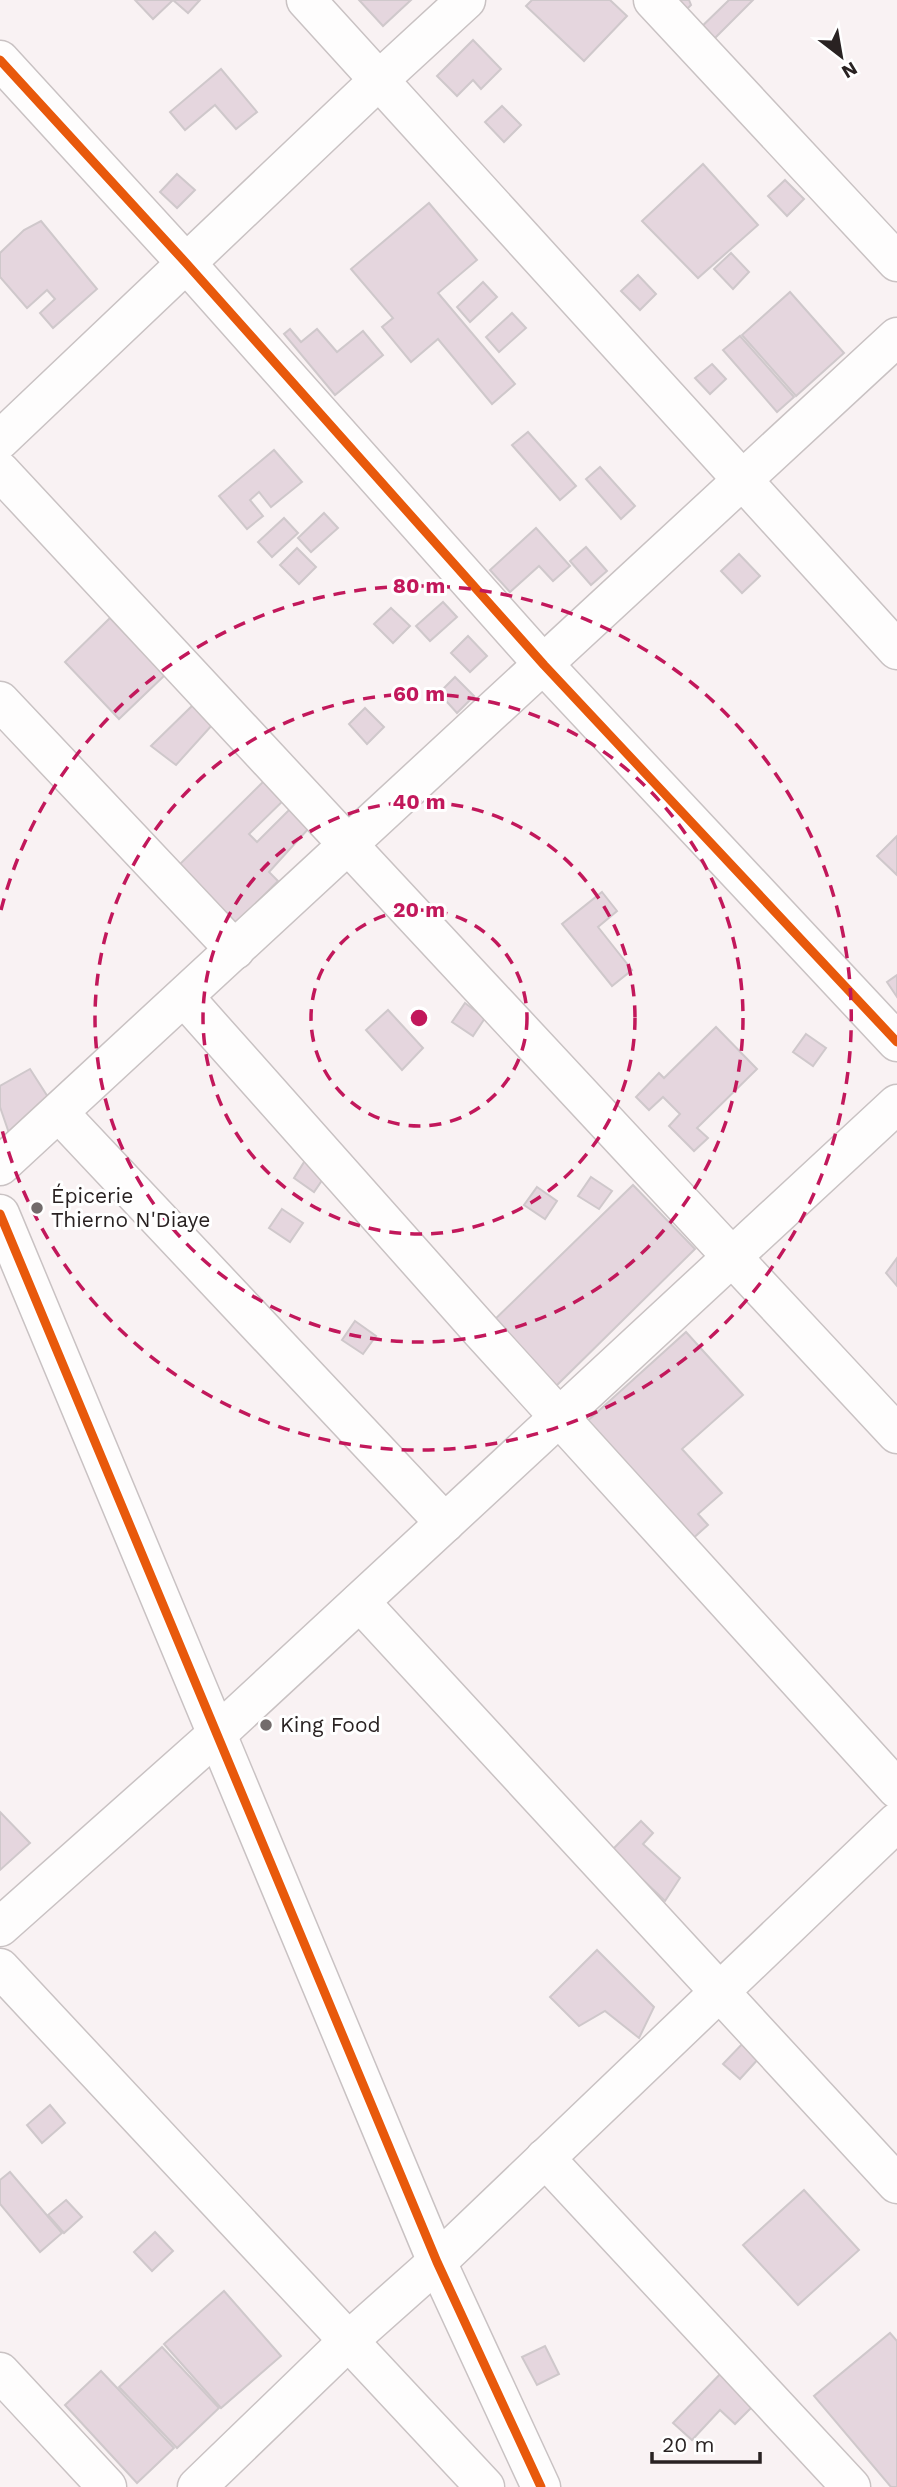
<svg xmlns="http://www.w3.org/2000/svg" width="897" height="2487" font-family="'Work Sans',sans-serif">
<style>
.building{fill:#e5d6de;stroke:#cfc8cb;stroke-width:2}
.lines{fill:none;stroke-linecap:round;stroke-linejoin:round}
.minor-casing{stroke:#c9c2c3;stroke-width:41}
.minor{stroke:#fefdfd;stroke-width:38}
.cycleway-casing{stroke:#fff;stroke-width:13}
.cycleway{stroke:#e8590c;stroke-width:9}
.ring{fill:none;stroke:#c2185b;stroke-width:3.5;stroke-dasharray:12 9}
.poi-dot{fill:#726b6b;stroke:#fff;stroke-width:2.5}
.labels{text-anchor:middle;stroke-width:6;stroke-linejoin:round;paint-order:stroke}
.poi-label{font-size:21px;fill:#292222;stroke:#fff;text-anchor:start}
.centre{fill:#c2185b;stroke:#fff;stroke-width:3.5}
.ring-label{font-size:21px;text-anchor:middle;font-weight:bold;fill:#c2185b;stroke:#fff;stroke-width:6;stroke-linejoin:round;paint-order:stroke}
</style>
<rect width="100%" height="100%" fill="#f9f2f3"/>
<g class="building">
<polygon points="135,0 171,0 172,1 153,19"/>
<polygon points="173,0 200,0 188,13"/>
<polygon points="359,0 411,0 383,26"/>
<polygon points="532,0 610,0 627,16 584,61 526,6"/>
<polygon points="657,0 689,0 691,5 678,18 694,34 729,0 753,0 704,49"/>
<polygon points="473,40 501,69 481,89 473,80 457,96 437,76"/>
<polygon points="221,69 257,112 236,129 215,105 185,130 170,112"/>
<polygon points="502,106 521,125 504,142 485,122"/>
<polygon points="703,164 758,225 698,278 642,221"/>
<polygon points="177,174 195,190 177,208 160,192"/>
<polygon points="785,180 804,199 787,216 768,196"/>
<polygon points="429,203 477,260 438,293 515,384 492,404 438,339 411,362 382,327 393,318 351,269"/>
<polygon points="41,221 97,289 53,328 40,313 55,299 47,290 27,308 0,277 0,253 24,230"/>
<polygon points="731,253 749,272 733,289 714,269"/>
<polygon points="638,275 656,294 640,310 621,291"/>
<polygon points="483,282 497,297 470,322 457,307"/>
<polygon points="790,292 844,353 796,396 742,335"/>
<polygon points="512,313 526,328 499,352 486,337"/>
<polygon points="290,329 301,342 317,329 337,352 363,331 383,355 335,395 284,334"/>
<polygon points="740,336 794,397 777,412 723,350"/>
<polygon points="712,364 726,379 710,394 695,378"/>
<polygon points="528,432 576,486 560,500 512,445"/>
<polygon points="274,450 302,482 271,507 259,492 250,500 263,516 247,529 219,496"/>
<polygon points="600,467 635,506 621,519 586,479"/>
<polygon points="324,513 338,528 311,552 298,538"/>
<polygon points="284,518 298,533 272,557 258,542"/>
<polygon points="536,528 570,566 553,581 539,566 510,592 490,570"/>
<polygon points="586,547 607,571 591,585 570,561"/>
<polygon points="297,548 316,567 299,584 280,565"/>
<polygon points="739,554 760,576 742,593 721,571"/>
<polygon points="443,602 457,617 430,641 416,626"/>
<polygon points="391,608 410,626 393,643 374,624"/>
<polygon points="110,618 165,675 119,719 65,662"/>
<polygon points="468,636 487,656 470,672 451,653"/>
<polygon points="455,677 474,696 457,713 439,693"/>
<polygon points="194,704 213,724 176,765 151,746"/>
<polygon points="365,708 384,727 367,744 349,724"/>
<polygon points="271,774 291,793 249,834 257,842 299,800 320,816 269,872 278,881 234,926 176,868"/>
<polygon points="897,836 897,875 877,856"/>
<polygon points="602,892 617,911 598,927 632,970 612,986 562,924"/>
<polygon points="897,975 897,997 887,982"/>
<polygon points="465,1003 485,1018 473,1036 452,1022"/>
<polygon points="388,1010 423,1048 402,1070 366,1030"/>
<polygon points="716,1027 757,1069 697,1128 708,1138 694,1151 669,1126 680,1114 663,1097 649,1110 636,1097 659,1073 664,1078"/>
<polygon points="806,1034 826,1048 813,1066 793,1052"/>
<polygon points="30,1069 55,1108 10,1136 0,1107 0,1086"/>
<polygon points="306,1159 327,1173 314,1192 294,1178"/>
<polygon points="591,1177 612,1191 599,1209 578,1196"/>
<polygon points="633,1185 695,1249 552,1390 488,1326"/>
<polygon points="537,1187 557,1201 545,1219 524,1205"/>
<polygon points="282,1209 303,1223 290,1242 269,1228"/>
<polygon points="897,1258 897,1286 886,1273"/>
<polygon points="355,1321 376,1336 363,1354 342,1340"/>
<polygon points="686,1332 743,1395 682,1449 722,1493 698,1514 708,1525 690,1541 584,1424"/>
<polygon points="0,1812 30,1843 0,1870"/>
<polygon points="641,1821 653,1833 643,1844 680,1878 665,1901 612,1850"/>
<polygon points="597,1950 654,2007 639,2038 605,2011 579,2026 550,1997"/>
<polygon points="743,2043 760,2057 740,2079 723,2064"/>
<polygon points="50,2105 65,2123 42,2143 27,2125"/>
<polygon points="10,2172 62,2233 40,2252 0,2204 0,2180"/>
<polygon points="804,2190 859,2250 798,2305 743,2245"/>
<polygon points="66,2200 82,2217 64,2233 48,2215"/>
<polygon points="155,2232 173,2251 152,2271 134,2252"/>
<polygon points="224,2291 281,2356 221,2408 164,2344"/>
<polygon points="890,2333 897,2341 897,2487 891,2487 814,2396"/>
<polygon points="545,2346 559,2374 537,2385 522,2357"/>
<polygon points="162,2347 219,2408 177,2448 119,2387"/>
<polygon points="724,2370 757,2402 735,2424 720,2410 692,2440 673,2423"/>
<polygon points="101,2371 174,2448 137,2483 65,2405"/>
</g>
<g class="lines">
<g class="minor-casing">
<g id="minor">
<polyline points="306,0 897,650"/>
<polyline points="653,0 897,262"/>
<polyline points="0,60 186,263 544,665 897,1042"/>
<polyline points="0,440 379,80 466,0"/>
<polyline points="0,471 897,1434"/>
<polyline points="0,701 235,950"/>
<polyline points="184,997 482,1332 897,1789"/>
<polyline points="59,1113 445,1523"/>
<polyline points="0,1166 897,337"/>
<polyline points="0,1214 437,2262 541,2487"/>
<polyline points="360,1602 897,2184"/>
<polyline points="0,1927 217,1734 897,1104"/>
<polyline points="0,1968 485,2487"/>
<polyline points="545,2158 851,2487"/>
<polyline points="0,2372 107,2487"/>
<polyline points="197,2487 347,2342 437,2262 897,1822"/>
</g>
</g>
<use href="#minor" class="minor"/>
<g class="cycleway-casing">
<g id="cycleway">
<polyline points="0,60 186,263 544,665 897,1042"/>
<polyline points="0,1214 437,2262 541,2487"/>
</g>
</g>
<use href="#cycleway" class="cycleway"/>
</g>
<g class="ring">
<circle cx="419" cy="1018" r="108"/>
<circle cx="419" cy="1018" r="216"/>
<circle cx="419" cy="1018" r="324"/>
<path d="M1 910A432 432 0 1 1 1 1126"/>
</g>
<g class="poi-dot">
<circle cx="37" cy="1208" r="7"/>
<circle cx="266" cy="1725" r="7"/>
</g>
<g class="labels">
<g class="poi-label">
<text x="51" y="1203">Épicerie<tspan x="51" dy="24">Thierno N'Diaye</tspan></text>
<text x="280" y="1732">King Food</text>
</g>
</g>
<circle cx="419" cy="1018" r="10" class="centre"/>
<g class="ring-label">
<text x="419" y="593">80 m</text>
<text x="419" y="701">60 m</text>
<text x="419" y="809">40 m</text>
<text x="419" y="917">20 m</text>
</g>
<g transform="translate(841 56) rotate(149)" stroke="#ffffff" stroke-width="5" paint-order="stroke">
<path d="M0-5L12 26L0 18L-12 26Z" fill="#292222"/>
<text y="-10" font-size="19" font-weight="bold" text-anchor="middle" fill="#292222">N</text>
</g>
<path d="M652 2452v10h108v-10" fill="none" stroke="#292222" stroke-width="3.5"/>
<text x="662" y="2452" font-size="21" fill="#292222" stroke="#ffffff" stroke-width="5" paint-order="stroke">20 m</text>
</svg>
